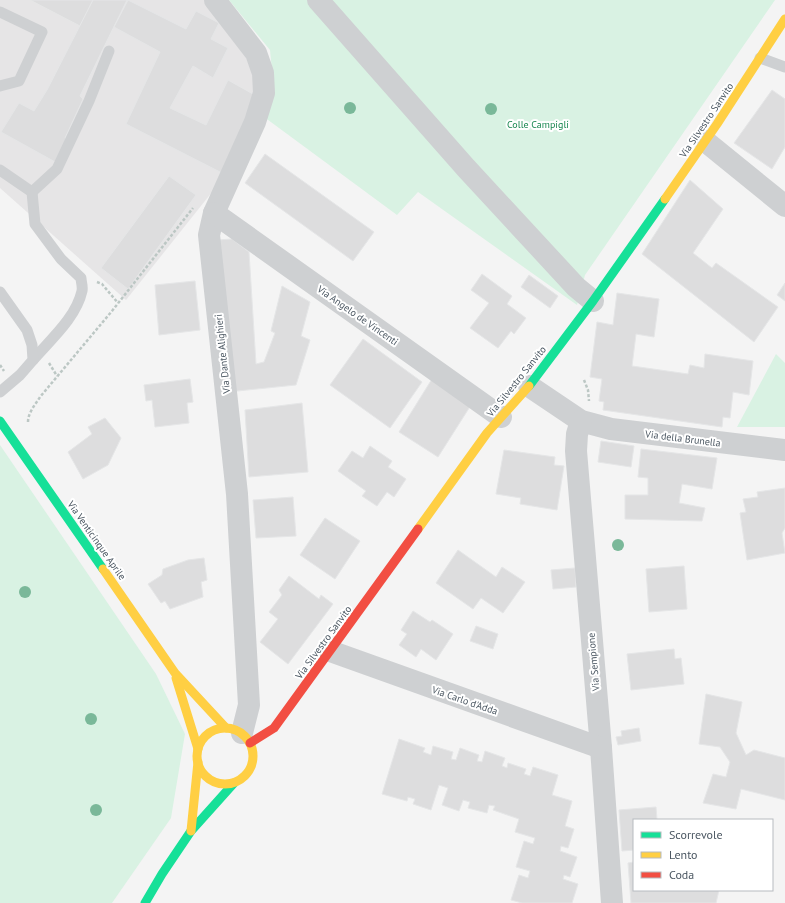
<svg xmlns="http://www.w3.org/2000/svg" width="785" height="903" font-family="'PT Sans',sans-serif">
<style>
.education{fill:#e6e5e6}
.green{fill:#d9f2e3}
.building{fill:#ddddde;stroke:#e5e6e7}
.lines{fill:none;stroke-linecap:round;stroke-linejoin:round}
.path{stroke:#bcc7c4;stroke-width:2.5;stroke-dasharray:3 2;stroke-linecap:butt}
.lane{stroke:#ced0d2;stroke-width:11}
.street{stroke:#ced0d2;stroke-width:22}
.fast{stroke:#16e098;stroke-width:9}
.slow{stroke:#ffcf43;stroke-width:9}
.jam{stroke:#f24e42;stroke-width:9}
.tree{fill:#7ab899}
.labels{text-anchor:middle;stroke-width:4;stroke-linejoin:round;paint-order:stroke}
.street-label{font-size:10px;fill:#4a5661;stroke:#fff}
.park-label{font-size:10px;fill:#17864f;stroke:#fff}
</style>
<rect width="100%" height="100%" fill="#f4f4f4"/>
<polygon class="education" points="0,0 209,0 238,38 259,89 228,172 126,300 0,188"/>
<g class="green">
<polygon points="229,0 775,0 585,275 577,305 418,192 397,215 260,114 273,81 270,50"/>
<polygon points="776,354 785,363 785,427 737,427"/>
<polygon points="0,445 156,674 185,734 171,818 112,903 0,903"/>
</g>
<g class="building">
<polygon points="30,0 93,0 80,26"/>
<polygon points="93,0 127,0 80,96 83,99 65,138 69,140 57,163 1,132 19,103 34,111 47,90"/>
<polygon points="128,0 186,29 196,11 219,23 211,39 228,48 213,78 193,66 170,108 206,125 228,80 262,99 222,173 126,124 160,52 114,27"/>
<polygon points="772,90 785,99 785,147 772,169 734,143"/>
<polygon points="265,154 374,232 353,261 245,183"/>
<polygon points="169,176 196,195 128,289 101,268"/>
<polygon points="690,180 723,209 693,253 712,268 716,263 778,307 754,342 642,254"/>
<polygon points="232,239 249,252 256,364 264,362 275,333 271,331 282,286 310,302 301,336 310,340 296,385 228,392 218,240"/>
<polygon points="482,274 512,296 507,304 526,318 514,334 511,331 498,348 470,328 489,303 471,290"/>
<polygon points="529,275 558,296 550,308 521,287"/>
<polygon points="195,281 200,330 159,335 155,285"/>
<polygon points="785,283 785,301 777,295"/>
<polygon points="617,293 659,299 654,337 636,334 632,366 688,374 690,365 704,368 705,354 753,361 749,395 733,392 730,418 723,417 722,427 603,410 604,402 599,401 602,379 590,377 597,322 613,325"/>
<polygon points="363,339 422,382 390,428 330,385"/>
<polygon points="190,379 193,402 187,403 189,423 155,427 152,400 146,401 144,385"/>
<polygon points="432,379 471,405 438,457 399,432"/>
<polygon points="302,403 308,472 249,477 245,410"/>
<polygon points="105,418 121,438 108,465 83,479 68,452 92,434 88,427"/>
<polygon points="601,441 634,446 631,467 598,462"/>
<polygon points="370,446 392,461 388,467 406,479 394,497 387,492 377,506 362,496 366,491 338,471 352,451 363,458"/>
<polygon points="641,449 717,458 712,489 682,484 679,503 705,508 702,521 625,519 625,495 648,495 648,478 638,477"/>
<polygon points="504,450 555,457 554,465 564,466 557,510 520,504 521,498 496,494"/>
<polygon points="785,488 785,528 782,533 785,553 747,560 740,513 746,512 743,499 758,497 757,492"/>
<polygon points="293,497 296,536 256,538 253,500"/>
<polygon points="325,518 360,541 335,579 300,555"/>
<polygon points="458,550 496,577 502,567 525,582 503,613 481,598 473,609 436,583"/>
<polygon points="204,558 207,580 201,582 203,597 170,609 165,601 161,603 148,584 162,575 163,569 188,560"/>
<polygon points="684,566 687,609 649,612 646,569"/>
<polygon points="575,568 576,587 553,589 551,570"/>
<polygon points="289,576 319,599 321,595 333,604 288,664 260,642 278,619 269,612 282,595 279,590"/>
<polygon points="413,611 430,622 432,620 453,634 436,660 421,649 416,657 399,645 407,634 401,630"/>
<polygon points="476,626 498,634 493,649 470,641"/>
<polygon points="674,649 675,659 681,658 684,684 631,690 627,654"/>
<polygon points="706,694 742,702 736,733 746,755 754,750 785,758 785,800 741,789 736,809 703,803 713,774 726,777 730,762 720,747 699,744"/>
<polygon points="639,728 641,741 618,745 616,737 622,736 621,731"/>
<polygon points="399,739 425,748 423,752 431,755 433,746 453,752 451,759 456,760 460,748 479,755 477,761 482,762 485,751 505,758 502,766 507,768 508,763 526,769 524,774 530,776 533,767 558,775 552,795 572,801 565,826 574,829 568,848 561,846 560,851 577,857 570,877 564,875 563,879 578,884 572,903 522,903 511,900 519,875 528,878 530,871 516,867 524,841 533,844 535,838 515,832 519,819 493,810 495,806 489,805 487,813 468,808 470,802 463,800 459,811 442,805 448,788 439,785 431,810 413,804 415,799 408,797 407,801 382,794"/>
<polygon points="656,807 657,820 634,820 634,850 622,851 619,810"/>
<polygon points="634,862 634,890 719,890 716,903 631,903 628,863"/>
</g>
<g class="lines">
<g class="path">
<polyline points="97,282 102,284 118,303"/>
<polyline points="49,363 57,376"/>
<polyline points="0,365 4,371"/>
<polyline points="584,380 588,390 589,401"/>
<path d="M 28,422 C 28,413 35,405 40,397 L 112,311 L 193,208"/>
</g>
<g class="lane">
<polyline points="0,12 42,32 19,81 0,86"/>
<polyline points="760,58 785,67"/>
<path d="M 0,170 L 32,192 L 35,224 L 61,259 L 81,278 C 81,282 83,286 82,291 C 76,318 50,340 33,360"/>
<polyline points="32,192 57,169 89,101 109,51"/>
<polyline points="0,292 27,330 32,345 33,360 20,375 0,392"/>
</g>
<g class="street">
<polyline points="215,0 256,53 263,73 264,93 255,122 214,213 209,235 237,494 249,705 242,733"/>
<polyline points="318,0 466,168 576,287 593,301"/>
<polyline points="705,141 785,206"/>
<polyline points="214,213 501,417"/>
<polyline points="529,386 581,421 611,429 785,450"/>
<polyline points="581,421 577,434 576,451 601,748 612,903"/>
<polyline points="330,651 601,748"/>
</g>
<g class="fast">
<polyline points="529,386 593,301 665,199"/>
<polyline points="0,421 103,569"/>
<polyline points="145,903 162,874 191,831 234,783"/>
</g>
<g class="slow">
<polyline points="665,199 717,124 785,19"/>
<polyline points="418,529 487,433 529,386"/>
<polyline points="103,569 175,673 226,728"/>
<polyline points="176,678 198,749"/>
<circle cx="225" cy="756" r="28"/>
<polyline points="191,831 198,762"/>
</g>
<polyline class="jam" points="250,743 274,728 418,529"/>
</g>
<g class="tree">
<circle cx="350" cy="108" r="6"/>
<circle cx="491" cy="109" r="6"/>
<circle cx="618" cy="545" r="6"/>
<circle cx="25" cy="592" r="6"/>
<circle cx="91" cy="719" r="6"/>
<circle cx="96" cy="810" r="6"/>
</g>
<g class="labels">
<g class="street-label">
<text transform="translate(706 120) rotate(-56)" y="4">Via Silvestro Sanvito</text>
<text transform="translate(358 315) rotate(35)" y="4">Via Angelo de Vincenti</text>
<text transform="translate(222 354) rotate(-96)" y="4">Via Dante Alighieri</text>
<text transform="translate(516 381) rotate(-51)" y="4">Via Silvestro Sanvito</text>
<text transform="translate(683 438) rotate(7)" y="4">Via della Brunella</text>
<text transform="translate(97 540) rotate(55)" y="4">Via Venticinque Aprile</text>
<text transform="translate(323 642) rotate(-54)" y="4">Via Silvestro Sanvito</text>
<text transform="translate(593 662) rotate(-95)" y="4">Via Sempione</text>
<text transform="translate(465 700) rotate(19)" y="4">Via Carlo d'Adda</text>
</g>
<g class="park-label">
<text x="538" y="128">Colle Campigli</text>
</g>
</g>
<rect x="633" y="819" width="140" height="72" fill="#ffffff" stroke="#b7bbc0"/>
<rect x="641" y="832" width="20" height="6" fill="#16e098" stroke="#b7bbc0"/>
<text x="669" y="839" font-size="12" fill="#4a5661">Scorrevole</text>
<rect x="641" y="852" width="20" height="6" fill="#ffcf43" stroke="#b7bbc0"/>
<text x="669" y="859" font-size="12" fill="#4a5661">Lento</text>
<rect x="641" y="872" width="20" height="6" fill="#f24e42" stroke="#b7bbc0"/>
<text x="669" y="879" font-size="12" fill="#4a5661">Coda</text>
</svg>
